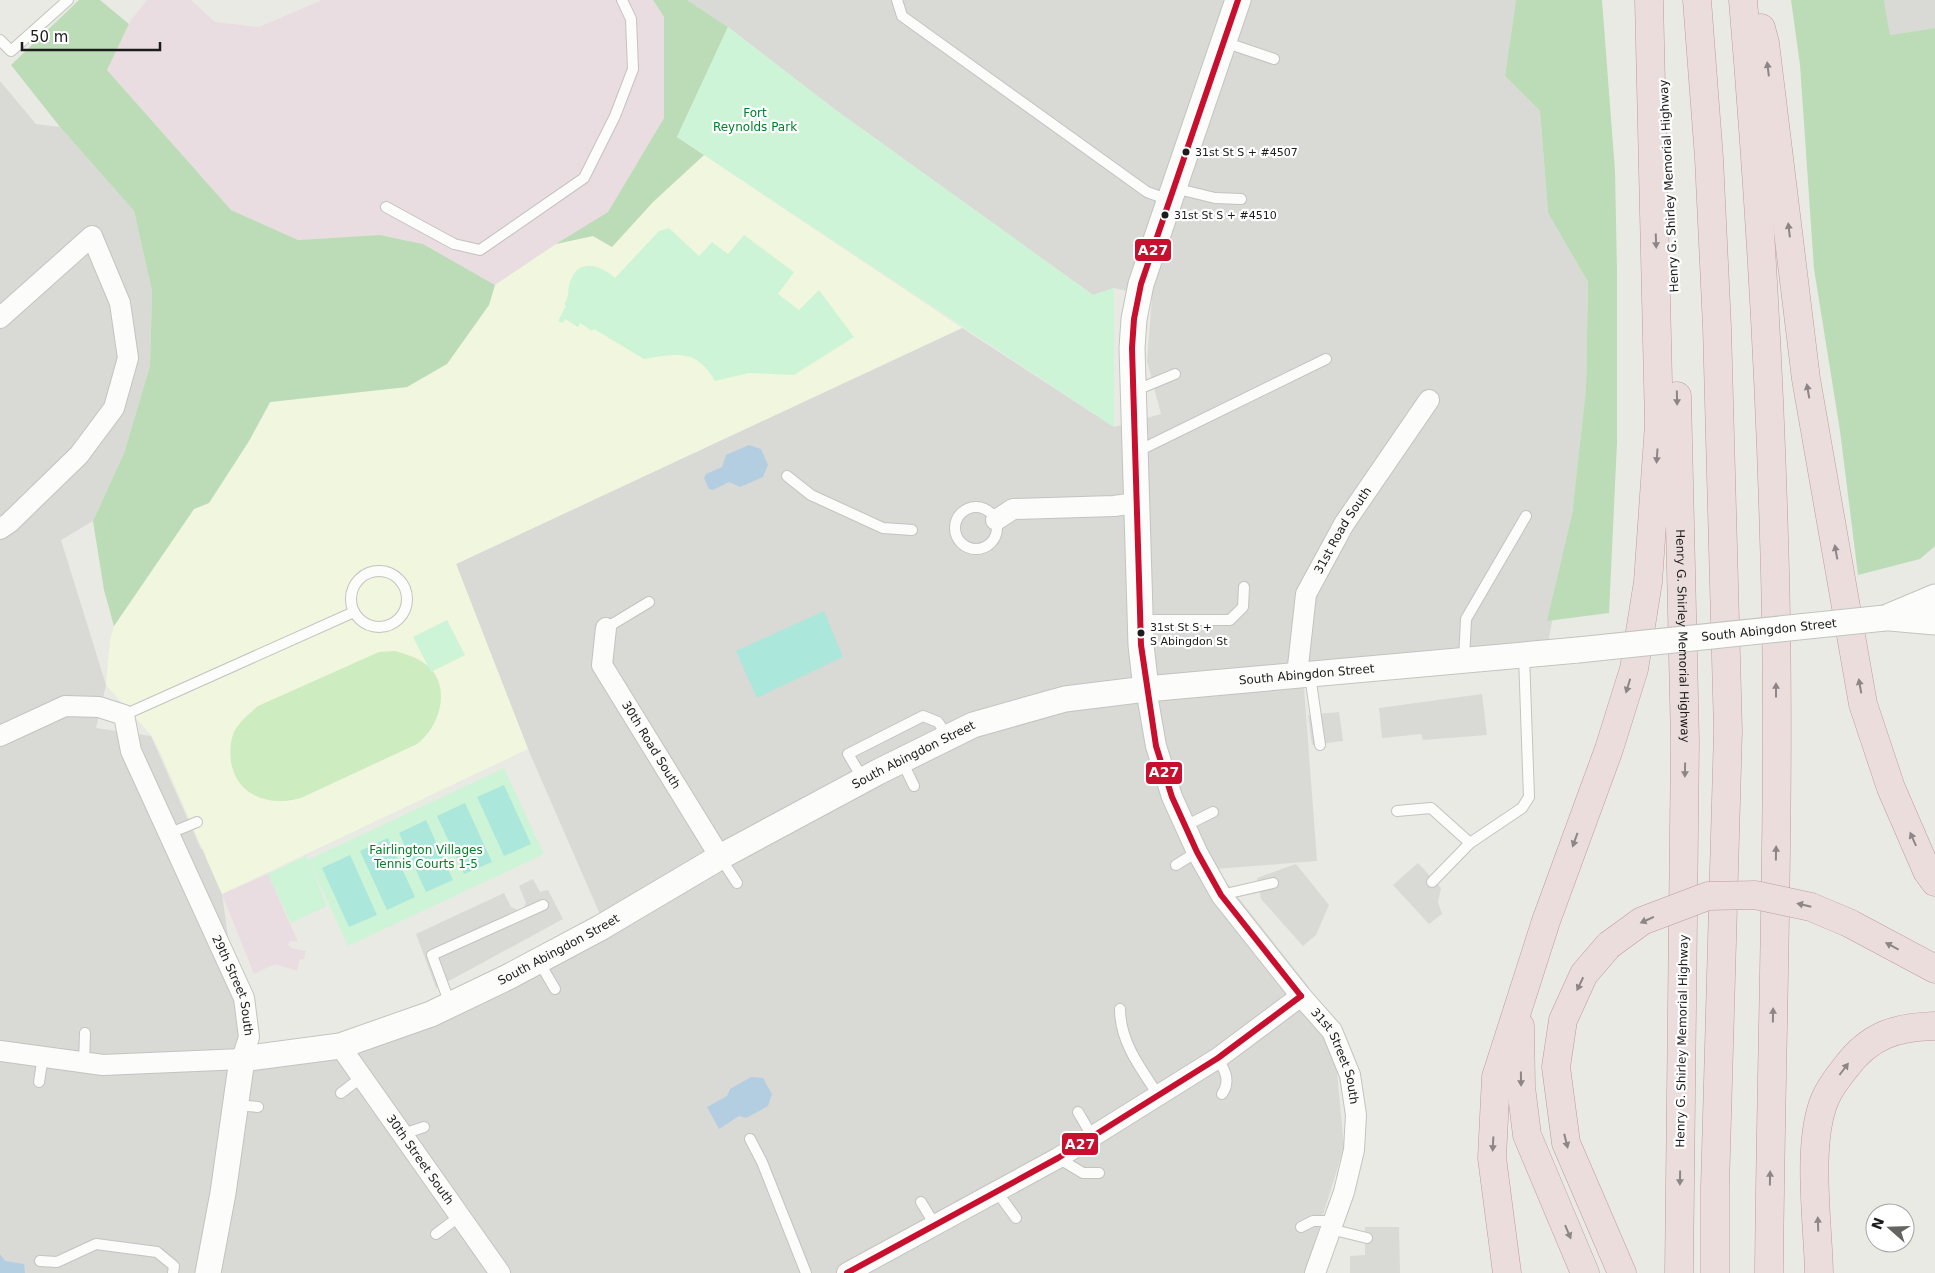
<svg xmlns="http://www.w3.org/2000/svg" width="1935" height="1273" font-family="'DejaVu Sans',sans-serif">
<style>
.residential{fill:#d9d9d6}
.industrial{fill:#e9dde1}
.education{fill:#f1f6de}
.grass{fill:#cdecbf}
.forest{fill:#bcdcb7}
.park{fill:#cef4d7}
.pitch{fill:#abe7da}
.water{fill:#b4cee1}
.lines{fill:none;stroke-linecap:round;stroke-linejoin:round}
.service-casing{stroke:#c3c3c0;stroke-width:12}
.minor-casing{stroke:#c3c3c0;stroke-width:22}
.tertiary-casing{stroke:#c3c3c0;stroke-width:27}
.motorway-casing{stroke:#c29a9c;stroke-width:29}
.service{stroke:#fcfcfb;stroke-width:10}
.minor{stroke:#fcfcfb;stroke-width:20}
.tertiary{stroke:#fcfcfb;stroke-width:25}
.motorway{stroke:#eadddc;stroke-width:28}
.tertiary-bridge-casing{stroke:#c3c3c0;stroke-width:27;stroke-linecap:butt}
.motorway-bridge-casing{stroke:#c29a9c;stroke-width:29;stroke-linecap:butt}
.tertiary-bridge{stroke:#fcfcfb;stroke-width:25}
.motorway-bridge{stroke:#eadddc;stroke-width:28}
.bus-1-casing{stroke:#fff;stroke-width:10}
.bus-1{stroke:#c8102e;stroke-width:6}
.oneway{fill:#8d8686}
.bus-dot{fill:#1c1c1c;stroke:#fff;stroke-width:2}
.labels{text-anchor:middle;stroke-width:4.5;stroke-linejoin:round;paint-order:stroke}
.bus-label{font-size:11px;fill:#1c1c1c;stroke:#fff;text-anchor:start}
.park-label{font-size:12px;fill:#038129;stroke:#fff}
.street-label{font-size:12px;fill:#1c1c1c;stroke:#fff}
.line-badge{stroke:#fff;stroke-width:2}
.badge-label{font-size:14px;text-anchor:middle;font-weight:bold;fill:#fff}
</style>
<rect width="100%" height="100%" fill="#eaeae4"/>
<g class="residential">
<polygon points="687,0 1516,0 1505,76 1540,111 1548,213 1588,282 1586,389 1572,515 1548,643 1303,674 1317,861 1216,869 1308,986 1335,1049 1344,1147 1305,1273 0,1273 0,81 36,124 60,127 134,211 152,291 150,366 124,453 93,521 61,540 106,685 96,728 151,736 201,849 230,845 205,856 222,894 246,1064 358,1048 602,919 528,749 456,564 962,328 1114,427 1161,414 1147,361 1152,297 1114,288 1093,295 837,111 728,27"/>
<polygon points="1884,0 1935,0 1935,28 1890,35"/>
<polygon points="1482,694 1487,735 1423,740 1421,734 1382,738 1379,708"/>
<polygon points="1339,712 1343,741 1312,745 1308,715"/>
<polygon points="1418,863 1441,888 1438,902 1442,914 1429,924 1393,885"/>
<polygon points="1296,864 1329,905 1316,935 1303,946 1261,899 1257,878"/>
<polygon points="533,879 540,892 548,890 563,919 436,988 416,934 504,893 511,907 518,910 523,909 526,903 519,886"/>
<polygon points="1365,1227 1399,1227 1400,1273 1350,1273 1350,1256 1365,1255"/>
</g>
<g class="industrial">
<polygon points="147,0 191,0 215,22 259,27 322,0 653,0 664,17 664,118 608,212 495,285 423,244 380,235 298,240 231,210 107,70 131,20"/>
<polygon points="268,874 298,942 291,941 288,944 291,948 306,951 304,959 300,959 297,971 275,964 254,974 222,894"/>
</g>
<polygon class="education" points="704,155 962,328 456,564 528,749 222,894 161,754 151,735 106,685 110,640 114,626 194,509 209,503 249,441 271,402 407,387 447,363 489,305 495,285 556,244 593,236 612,247 653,202"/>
<path class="grass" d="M 395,651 C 405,654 416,657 424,663 C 453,683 441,726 417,744 L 301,798 C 271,807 237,797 231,762 C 230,752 230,741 234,732 C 240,721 249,714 258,706 L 379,652 Z"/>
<g class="forest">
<polygon points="79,0 100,0 129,24 107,70 231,210 298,240 380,235 423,244 495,285 489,305 447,364 407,387 270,402 249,441 209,503 194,509 114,626 104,590 93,521 124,453 150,366 152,291 134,211 60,127 11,65"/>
<polygon points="653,0 687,0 728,27 677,137 704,155 653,202 612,247 593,236 556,244 608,212 664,118 664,17"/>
<polygon points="1516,0 1602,0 1615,171 1617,271 1617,443 1609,613 1547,621 1572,515 1586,389 1588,282 1548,213 1540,111 1505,76"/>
<polygon points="1791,0 1884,0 1890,35 1935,28 1935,546 1920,559 1858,575 1840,431 1814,269 1800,65"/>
</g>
<g class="park">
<polygon points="728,27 837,111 1093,295 1114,288 1114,427 677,137"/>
<path d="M 669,228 L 699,256 L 712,242 L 728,254 L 744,235 L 794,272 L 778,294 L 799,310 L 819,290 L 854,337 L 794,375 L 749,373 L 715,381 C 696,348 677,354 644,359 L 594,329 L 592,331 L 580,323 L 578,327 L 565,319 L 563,323 L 558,321 L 566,306 L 564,304 C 570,296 567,291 570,282 C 578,257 601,265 615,278 L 659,231 Z"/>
<polygon points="447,620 465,655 431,672 413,637"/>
<polygon points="504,768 544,854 348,946 309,861 327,906 291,923 268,874 306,856 308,860"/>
</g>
<g class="pitch">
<polygon points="824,611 843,657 757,698 736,651"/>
<polygon points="504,785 531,844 504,856 477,797"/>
<polygon points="465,803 492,862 464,874 437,816"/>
<polygon points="426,820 453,880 426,892 399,833"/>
<polygon points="388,838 415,897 387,910 360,851"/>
<polygon points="350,855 377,915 349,927 322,868"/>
</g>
<g class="water">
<polygon points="749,445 761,449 768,465 763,477 740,487 729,482 713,490 709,489 704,478 706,474 722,467 726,455"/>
<polygon points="751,1077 763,1078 772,1094 768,1106 746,1118 739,1116 719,1129 707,1107 727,1096 730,1089"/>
<polygon points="0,1254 5,1261 24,1264 25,1273 0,1273"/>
</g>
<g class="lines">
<g class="service-casing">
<g id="service">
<polyline points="897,0 902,16 1147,192 1169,200"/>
<polyline points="0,40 11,51 68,0"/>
<polyline points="1224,42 1274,59"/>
<polyline points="1174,188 1215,198 1241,199"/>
<polyline points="386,207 454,244 480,250 584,178 615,116 633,69 631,19 622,0"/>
<polyline points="1134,391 1175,374"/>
<polyline points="1136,452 1326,359"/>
<polyline points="787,476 811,495 883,528 912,530"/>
<circle cx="976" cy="528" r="21"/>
<circle cx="379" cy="599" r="28"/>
<polyline points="1141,620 1230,620 1243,607 1244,587"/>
<polyline points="606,628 649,602"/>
<polyline points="1464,660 1466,619 1526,516"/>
<polyline points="1310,675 1320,745"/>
<polyline points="124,715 354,612"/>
<polyline points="902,761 914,786"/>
<polyline points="863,779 848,754 923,716 938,722 948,737"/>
<polyline points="1397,811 1431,808 1470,843"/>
<polyline points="1185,826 1213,812"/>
<polyline points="168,834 197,822"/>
<polyline points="720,857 737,883"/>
<polyline points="1176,865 1197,852"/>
<polyline points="1432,882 1470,843 1522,808 1529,797 1524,656"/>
<polyline points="1221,895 1273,883"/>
<polyline points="538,960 555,989"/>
<polyline points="450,1004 432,955 543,905"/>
<path d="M 1120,1009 C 1120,1042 1141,1069 1159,1096"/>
<path d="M 1218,1058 C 1225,1071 1231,1081 1222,1094"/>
<polyline points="84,1063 85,1033"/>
<polyline points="39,1082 43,1056"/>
<polyline points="341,1093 362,1077"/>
<polyline points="236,1105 258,1107"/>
<polyline points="1078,1112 1092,1136"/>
<polyline points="403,1134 424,1127"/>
<polyline points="750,1139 762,1162 806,1273"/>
<polyline points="1058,1158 1083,1173 1099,1173"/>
<polyline points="997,1192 1016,1218"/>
<polyline points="921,1202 935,1225"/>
<polyline points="1301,1227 1313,1221 1333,1221"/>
<polyline points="1330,1229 1367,1238"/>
<polyline points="436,1234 460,1216"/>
<polyline points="40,1261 57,1262 96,1244 157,1252 174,1266 173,1273"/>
</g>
</g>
<g class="minor-casing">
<g id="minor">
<polyline points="0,318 92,236 120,303 128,358 114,408 79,455 9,523 0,529"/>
<polyline points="996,520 1013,509 1114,506 1136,503"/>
<path id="s1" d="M 606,628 L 602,665 L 720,857"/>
<path id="s2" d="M 1297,675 L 1306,594 L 1344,524 L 1429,400"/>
<path id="s3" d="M 1146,689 L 1156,746 L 1172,797 L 1197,852 L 1221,895 L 1301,996 L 1332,1031 L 1350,1075 L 1356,1115 L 1354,1150 L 1344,1192 L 1315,1273"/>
<path id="s4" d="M 0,736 L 65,706 L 99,707 L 124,715 L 131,751 L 244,998 L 249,1037 L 242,1059 L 103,1065 L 0,1051"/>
<path id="s5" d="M 340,1046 L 500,1273"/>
<polyline points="847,1273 1058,1158 1218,1058 1301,996"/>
</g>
</g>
<g class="tertiary-casing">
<g id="tertiary">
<polyline points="1885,618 1935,597"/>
<polyline points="1890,618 1935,622"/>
<polyline points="1146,689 1141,645 1132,348 1134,319 1141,284 1238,0"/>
<path id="s6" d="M 208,1273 L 223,1193 L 242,1059 L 340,1046 L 431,1014 L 508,977 L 600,928 L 720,857 L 878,772 L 973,725 L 1065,699 L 1146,689 L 1578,650"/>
</g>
</g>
<g class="motorway-casing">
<g id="motorway">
<polyline points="1697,0 1709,158 1717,327 1728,731 1715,1187 1715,1273"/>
<path d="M 1743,0 C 1758,179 1769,358 1774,537 C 1782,782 1771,1028 1769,1273"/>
<polyline points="1761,28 1765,43 1806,379 1863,704 1891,788 1927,871 1935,882"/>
<path id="s7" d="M 1677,396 L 1685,741 L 1679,1273"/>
<polyline points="1849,923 1935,969"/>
<polyline points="1609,945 1584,974 1563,1020 1556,1067 1566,1143 1622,1273"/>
<polyline points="1520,1026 1521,1087 1527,1135 1585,1273"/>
<polyline points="1507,1273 1492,1158 1496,1077 1546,921 1609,749 1634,669 1648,582 1659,424 1649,0"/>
<path d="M 1819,1273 C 1818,1223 1806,1144 1825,1099 C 1830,1087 1838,1077 1846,1067 C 1870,1035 1896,1027 1935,1026"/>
</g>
</g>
<use href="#service" class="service"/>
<use href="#minor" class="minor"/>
<use href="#tertiary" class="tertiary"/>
<use href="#motorway" class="motorway"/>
<g class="tertiary-bridge-casing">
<g id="tertiary-bridge">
<path id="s8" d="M 1578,650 L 1885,618"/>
</g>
</g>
<g class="motorway-bridge-casing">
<polyline id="motorway-bridge" points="1609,945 1642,921 1708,896 1755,895 1811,907 1849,923"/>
</g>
<use href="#tertiary-bridge" class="tertiary-bridge"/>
<use href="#motorway-bridge" class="motorway-bridge"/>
<g class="bus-1-casing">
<g id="bus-1">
<polyline points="1238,0 1141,284 1134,319 1132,348 1141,645 1156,746 1172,797 1197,852 1221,895 1301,996"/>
<polyline points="847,1273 1058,1158 1218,1058 1301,996"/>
</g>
</g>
<use href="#bus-1" class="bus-1"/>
</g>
<defs><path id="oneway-solid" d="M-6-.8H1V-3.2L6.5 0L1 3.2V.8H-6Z" transform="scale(1.25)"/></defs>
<g class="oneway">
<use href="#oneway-solid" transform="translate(1768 69) rotate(-97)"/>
<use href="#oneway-solid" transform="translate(1789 230) rotate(-97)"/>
<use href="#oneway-solid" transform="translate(1656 241) rotate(88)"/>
<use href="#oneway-solid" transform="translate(1808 391) rotate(-100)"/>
<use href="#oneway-solid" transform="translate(1677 398) rotate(89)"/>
<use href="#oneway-solid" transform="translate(1657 456) rotate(94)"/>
<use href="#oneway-solid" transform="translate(1836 552) rotate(-100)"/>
<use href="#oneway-solid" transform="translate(1628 686) rotate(107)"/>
<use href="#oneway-solid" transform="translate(1860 686) rotate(-100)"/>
<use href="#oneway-solid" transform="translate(1776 690) rotate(-90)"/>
<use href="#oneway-solid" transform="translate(1685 770) rotate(91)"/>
<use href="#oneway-solid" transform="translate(1913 839) rotate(-114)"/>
<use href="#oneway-solid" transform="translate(1575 840) rotate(110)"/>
<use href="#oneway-solid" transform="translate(1776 853) rotate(-89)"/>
<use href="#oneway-solid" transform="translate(1804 905) rotate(-167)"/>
<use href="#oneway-solid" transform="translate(1647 920) rotate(156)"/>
<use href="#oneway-solid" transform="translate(1892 946) rotate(-152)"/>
<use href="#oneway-solid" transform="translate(1580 984) rotate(115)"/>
<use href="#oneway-solid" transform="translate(1773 1015) rotate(-89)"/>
<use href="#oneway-solid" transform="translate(1844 1069) rotate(-53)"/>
<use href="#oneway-solid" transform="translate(1521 1079) rotate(89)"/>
<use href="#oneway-solid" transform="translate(1566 1141) rotate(76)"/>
<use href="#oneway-solid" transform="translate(1493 1144) rotate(93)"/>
<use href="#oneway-solid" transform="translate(1680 1178) rotate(91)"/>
<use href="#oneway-solid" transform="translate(1770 1178) rotate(-89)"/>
<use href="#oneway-solid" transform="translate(1818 1224) rotate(-92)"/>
<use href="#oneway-solid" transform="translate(1568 1232) rotate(67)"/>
</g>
<g class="bus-dot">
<circle cx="1186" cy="152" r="4.5"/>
<circle cx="1165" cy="215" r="4.5"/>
<circle cx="1141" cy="633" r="4.5"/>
</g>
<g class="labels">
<g class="bus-label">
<text x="1195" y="156">31st St S + #4507</text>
<text x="1174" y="219">31st St S + #4510</text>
<text x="1150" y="631">31st St S +<tspan x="1150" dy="14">S Abingdon St</tspan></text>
</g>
<g class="park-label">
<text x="755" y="117">Fort<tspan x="755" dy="14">Reynolds Park</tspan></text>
<text x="426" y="854">Fairlington Villages<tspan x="426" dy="14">Tennis Courts 1-5</tspan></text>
</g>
<g class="street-label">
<text transform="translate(1669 186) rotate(-93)" y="4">Henry G. Shirley Memorial Highway</text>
<text dy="4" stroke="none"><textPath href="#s2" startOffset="155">31st Road South</textPath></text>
<text dy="4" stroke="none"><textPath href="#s8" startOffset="192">South Abingdon Street</textPath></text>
<text dy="4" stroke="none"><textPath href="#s7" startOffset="240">Henry G. Shirley Memorial Highway</textPath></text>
<text dy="4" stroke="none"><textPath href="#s6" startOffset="1365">South Abingdon Street</textPath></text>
<text dy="4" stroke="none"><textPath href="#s1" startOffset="131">30th Road South</textPath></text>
<text dy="4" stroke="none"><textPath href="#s6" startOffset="960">South Abingdon Street</textPath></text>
<text dy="4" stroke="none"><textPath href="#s6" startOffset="555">South Abingdon Street</textPath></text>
<text dy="4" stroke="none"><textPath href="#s4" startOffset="425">29th Street South</textPath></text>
<text transform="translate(1682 1041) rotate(-89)" y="4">Henry G. Shirley Memorial Highway</text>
<text dy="4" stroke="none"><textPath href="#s3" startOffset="421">31st Street South</textPath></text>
<text dy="4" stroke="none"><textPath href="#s5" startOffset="139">30th Street South</textPath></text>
</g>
</g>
<g class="line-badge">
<rect x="1134" y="238" width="38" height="24" rx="5" fill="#c8102e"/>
<rect x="1145" y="761" width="38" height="24" rx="5" fill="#c8102e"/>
<rect x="1061" y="1132" width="38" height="24" rx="5" fill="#c8102e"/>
</g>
<g class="badge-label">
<text x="1153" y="255">A27</text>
<text x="1164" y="777">A27</text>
<text x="1080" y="1149">A27</text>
</g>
<g transform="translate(1890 1228) rotate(290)"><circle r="24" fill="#ffffff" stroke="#a4a4a4"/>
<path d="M0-4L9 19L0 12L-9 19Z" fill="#646462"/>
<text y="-8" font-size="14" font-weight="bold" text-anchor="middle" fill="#1c1c1c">N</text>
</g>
<path d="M22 42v8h138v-8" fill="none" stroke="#1c1c1c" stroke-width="2.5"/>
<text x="30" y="42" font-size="15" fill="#1c1c1c" stroke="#ffffff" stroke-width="4" paint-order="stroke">50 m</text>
</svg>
